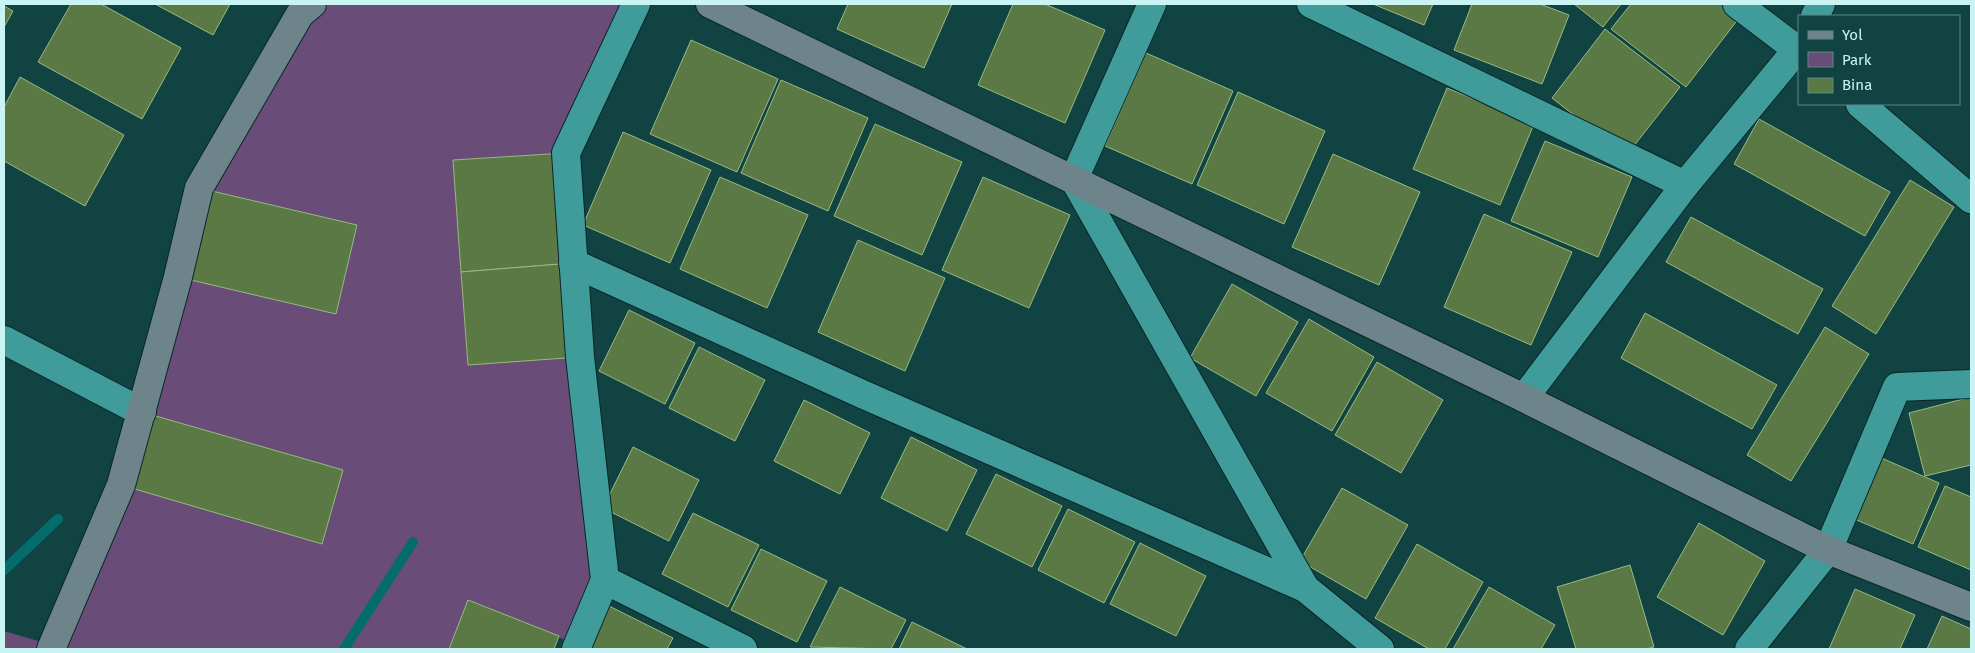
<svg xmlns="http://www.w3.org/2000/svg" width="1975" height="653" font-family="'Fira Sans',sans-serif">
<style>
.green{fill:#694d78}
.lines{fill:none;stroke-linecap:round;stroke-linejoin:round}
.stream{stroke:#046d6c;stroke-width:10}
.building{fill:#5a7944;stroke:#99bb82}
.street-casing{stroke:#092727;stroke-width:30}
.secondary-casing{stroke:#092727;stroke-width:30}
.street{stroke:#409c9b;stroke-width:28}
.secondary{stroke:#6c848a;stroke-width:28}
</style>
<rect width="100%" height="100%" fill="#114342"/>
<g class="green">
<polygon points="312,4 636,4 566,153 453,160 468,365 580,357 605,580 578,645 468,601 449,649 53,649 121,485 322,544 343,470 142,412 178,277 336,314 357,225 199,188"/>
<polygon points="4,631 52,645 51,649 4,649"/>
</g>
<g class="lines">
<g class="stream">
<polyline points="4,570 58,519"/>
<polyline points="344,649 413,542"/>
</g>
</g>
<g class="building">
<polygon points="71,4 101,4 181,48 142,119 38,62"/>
<polygon points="155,4 230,4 213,35"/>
<polygon points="848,4 952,4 924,68 837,29"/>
<polygon points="1013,4 1045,4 1105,30 1065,123 978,85"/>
<polygon points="1373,4 1433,4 1424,25"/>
<polygon points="1472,4 1540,4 1569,15 1542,84 1454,50"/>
<polygon points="1574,4 1621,4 1603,27"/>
<polygon points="1631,4 1721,4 1739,18 1686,87 1611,29"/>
<polygon points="4,6 13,11 4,27"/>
<polygon points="1605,29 1680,87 1626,156 1552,98"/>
<polygon points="691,40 778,79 737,172 650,134"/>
<polygon points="1146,53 1233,91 1192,184 1105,146"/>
<polygon points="20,77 124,135 85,206 4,161 4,107"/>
<polygon points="781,80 868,118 828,211 741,173"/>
<polygon points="1447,88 1534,124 1500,205 1413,169"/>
<polygon points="1238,92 1325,131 1284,224 1197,185"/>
<polygon points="1759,119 1890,192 1865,236 1734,164"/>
<polygon points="875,124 962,162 922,255 834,216"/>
<polygon points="623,132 711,170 670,263 583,225"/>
<polygon points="1545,141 1632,177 1598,257 1511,221"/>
<polygon points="566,153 573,263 461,272 453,160"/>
<polygon points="1333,154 1420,192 1379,285 1292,247"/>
<polygon points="720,177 808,215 767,308 680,269"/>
<polygon points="983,177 1070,215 1029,308 942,270"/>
<polygon points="1910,180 1954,207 1876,334 1832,306"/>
<polygon points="199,188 357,225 336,314 178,277"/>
<polygon points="1484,214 1572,252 1531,345 1444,307"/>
<polygon points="1691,217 1823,289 1798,334 1666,262"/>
<polygon points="858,240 945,278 905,371 818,332"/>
<polygon points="573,263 580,357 468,365 461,272"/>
<polygon points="1232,284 1298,322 1256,396 1190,358"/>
<polygon points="629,310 695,343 665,404 599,371"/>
<polygon points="1645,313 1777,385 1752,429 1621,358"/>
<polygon points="1309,319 1374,357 1332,431 1266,393"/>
<polygon points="1825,327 1869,354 1791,481 1747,455"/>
<polygon points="699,347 765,380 735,441 669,408"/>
<polygon points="1377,362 1443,400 1401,473 1335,435"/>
<polygon points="1971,397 1971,465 1925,476 1909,413"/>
<polygon points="804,400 870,433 840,494 774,461"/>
<polygon points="142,412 343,470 322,544 121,485"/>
<polygon points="911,437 977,470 947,531 881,498"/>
<polygon points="633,447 699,480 669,541 603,508"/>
<polygon points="1879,457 1939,483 1913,544 1852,518"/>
<polygon points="996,474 1062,506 1032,567 966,534"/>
<polygon points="1945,486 1971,497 1971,570 1918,547"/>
<polygon points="1342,488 1408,525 1366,599 1300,561"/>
<polygon points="1068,509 1135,542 1104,603 1038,570"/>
<polygon points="693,513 759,545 728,607 662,574"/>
<polygon points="1699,523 1765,561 1723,635 1657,597"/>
<polygon points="1140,543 1206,576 1176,636 1110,604"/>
<polygon points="1417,544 1483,582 1445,649 1429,649 1375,618"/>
<polygon points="761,549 827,581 797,642 731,610"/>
<polygon points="1630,565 1654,647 1646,649 1576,649 1557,587"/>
<polygon points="840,587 906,620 891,649 810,647"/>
<polygon points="1489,587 1555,625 1541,649 1453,649"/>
<polygon points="1855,589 1915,615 1900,649 1829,649"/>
<polygon points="468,600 559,636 554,649 449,649"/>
<polygon points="607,605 673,638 667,649 585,649"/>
<polygon points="1942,616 1971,629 1971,649 1927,649"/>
<polygon points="912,622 967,649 899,649"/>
</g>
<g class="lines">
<g class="street-casing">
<g id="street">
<polyline points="1152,4 1074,179 1305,588"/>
<polyline points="1311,4 1685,185"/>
<polyline points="1737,4 1799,51"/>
<polyline points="1815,16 1821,4"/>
<polyline points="1860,104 1971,199"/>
<polyline points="573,263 862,394 1305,588 1380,649"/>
<polyline points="4,340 142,412"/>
<polyline points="1524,398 1685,185 1799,47"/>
<polyline points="605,580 743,649"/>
<polyline points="576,649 605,580 580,357 566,153 636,4"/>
<polyline points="1749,649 1828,550 1897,387 1971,384"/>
</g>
</g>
<g class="secondary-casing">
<g id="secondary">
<polyline points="710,4 1524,398 1828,550 1971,607"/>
<polyline points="51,649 121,485 178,277 199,188 300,14 312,4"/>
</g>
</g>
<use href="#street" class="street"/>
<use href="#secondary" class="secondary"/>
</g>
<rect width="1975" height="653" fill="none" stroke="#caf4f3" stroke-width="10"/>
<rect x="1798" y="15" width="162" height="90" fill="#114342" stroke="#5b8a89"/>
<rect x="1808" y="31" width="25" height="8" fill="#6c848a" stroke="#5b8a89"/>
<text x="1842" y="40" font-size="15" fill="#caf4f3">Yol</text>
<rect x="1808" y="52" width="25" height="15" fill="#694d78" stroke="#5b8a89"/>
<text x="1842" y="65" font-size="15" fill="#caf4f3">Park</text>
<rect x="1808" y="78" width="25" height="15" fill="#5a7944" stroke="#5b8a89"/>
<text x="1842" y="90" font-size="15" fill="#caf4f3">Bina</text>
</svg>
